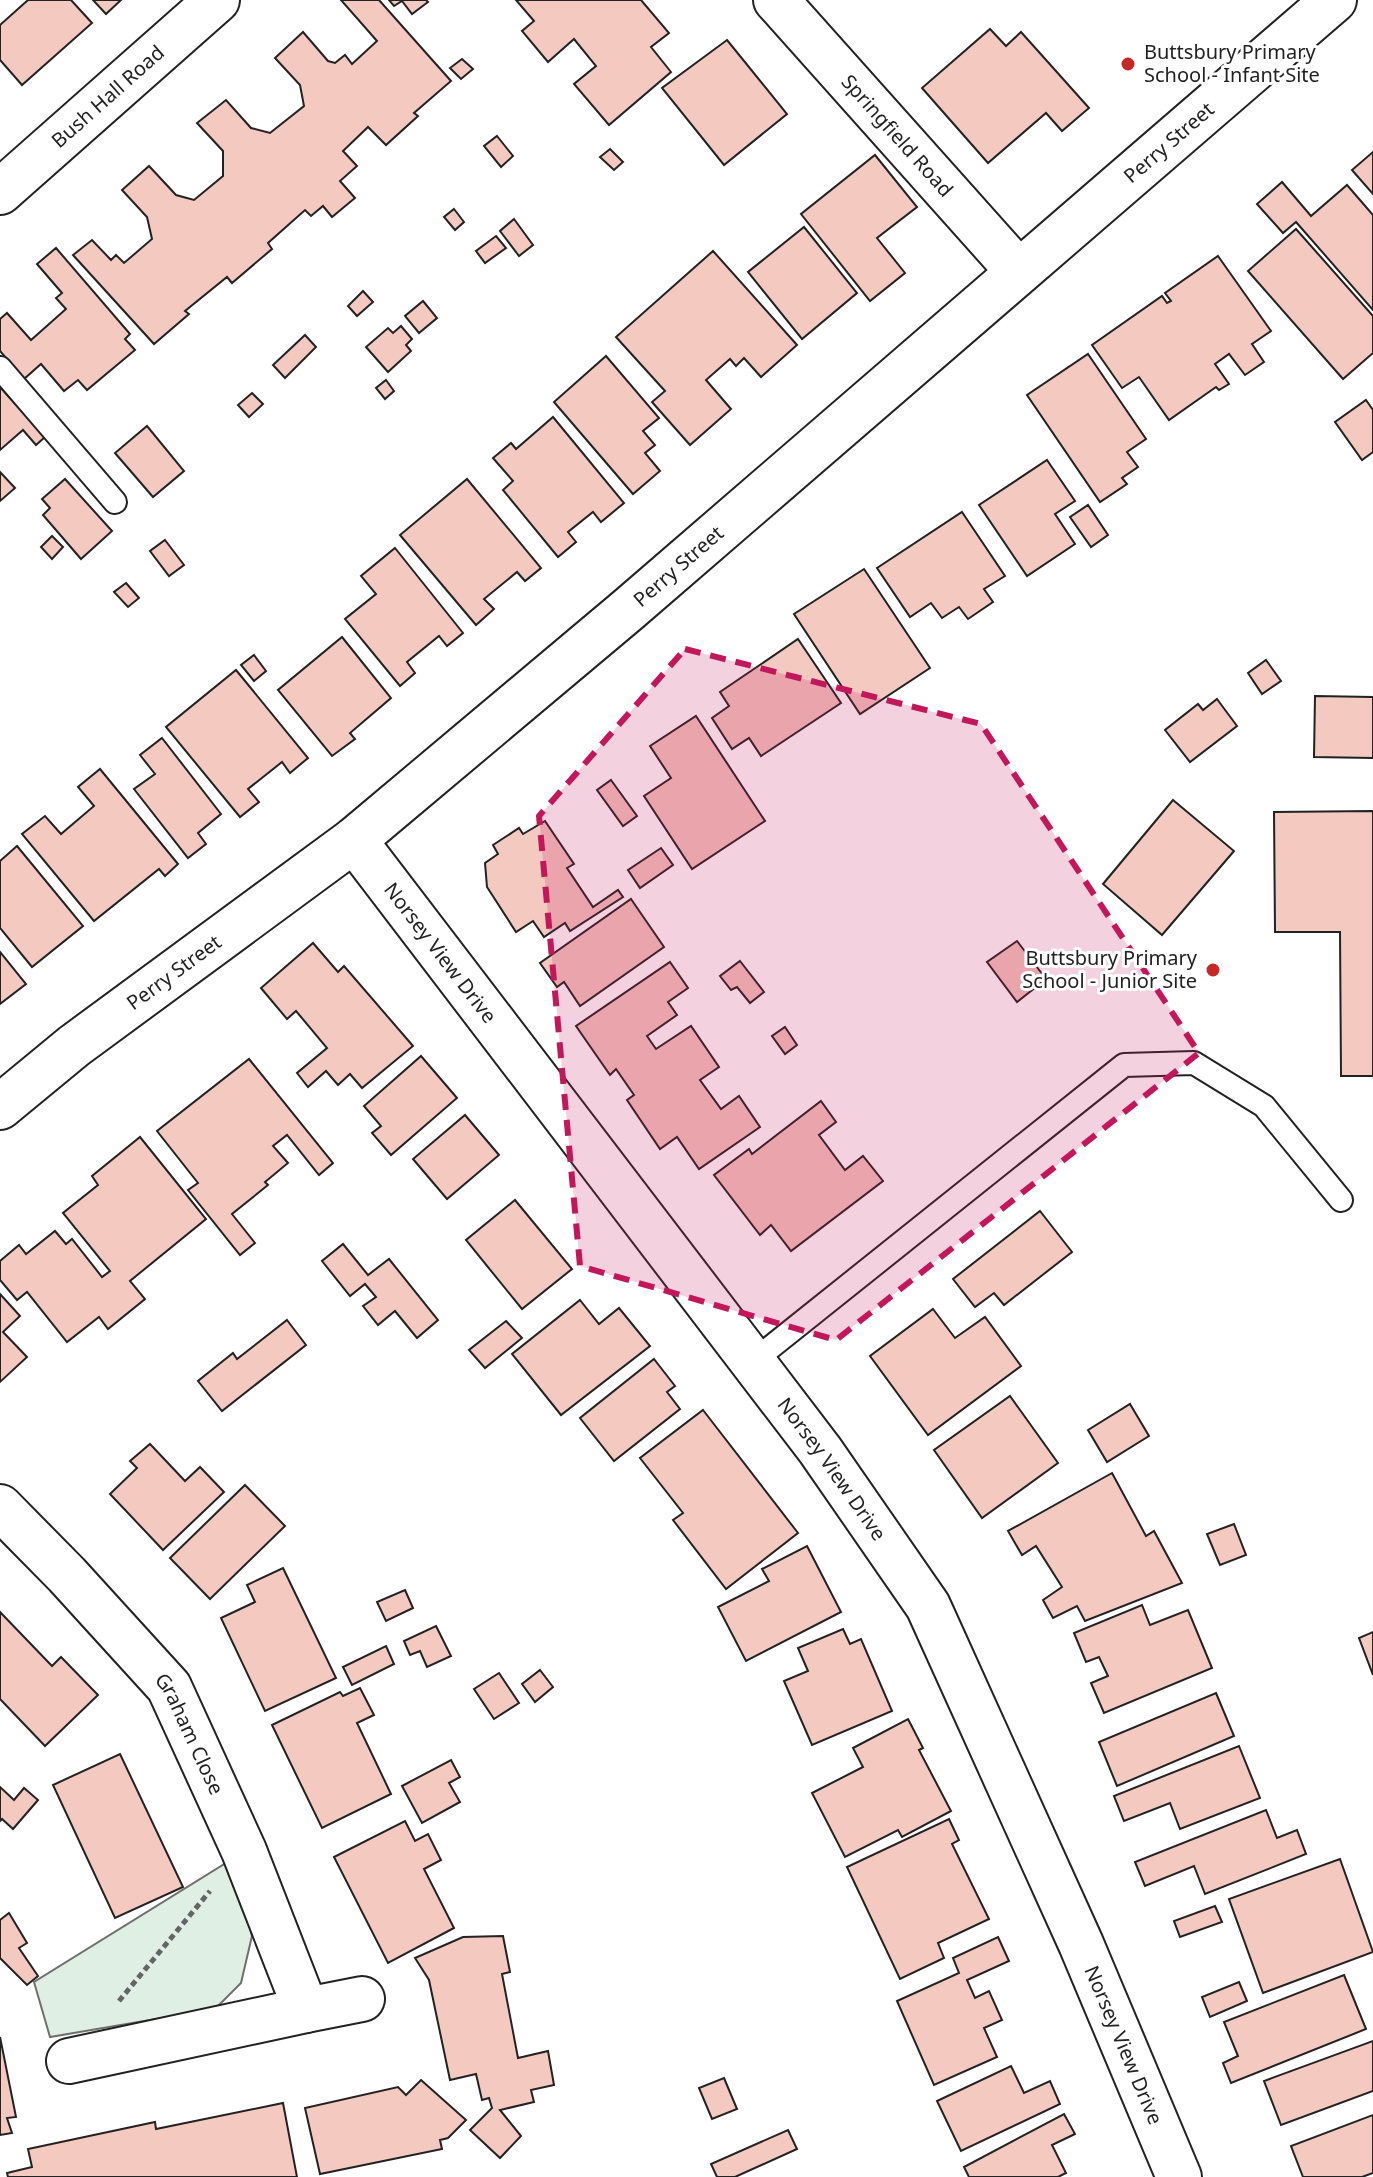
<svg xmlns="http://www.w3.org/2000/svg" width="1373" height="2177" font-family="'Noto Sans',sans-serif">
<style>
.green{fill:#e0efe3;stroke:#6f6f6f;stroke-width:2}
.building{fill:#f3c9c0;stroke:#222;stroke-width:2}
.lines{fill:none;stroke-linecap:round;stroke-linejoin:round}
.lane-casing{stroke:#222;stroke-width:26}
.street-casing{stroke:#222;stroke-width:48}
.path{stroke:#646464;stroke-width:5;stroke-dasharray:6 4;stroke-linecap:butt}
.lane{stroke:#fff;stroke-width:22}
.street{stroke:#fff;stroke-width:44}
.marked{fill:#c2185b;fill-opacity:0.2;stroke:#c2185b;stroke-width:6;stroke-dasharray:16 10;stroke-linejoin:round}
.poi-dot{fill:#c62828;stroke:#fff;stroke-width:3}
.labels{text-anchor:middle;stroke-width:6;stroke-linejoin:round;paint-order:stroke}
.poi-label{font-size:20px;fill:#222;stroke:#fff;text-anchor:start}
.street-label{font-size:20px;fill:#222;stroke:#fff}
</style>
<rect width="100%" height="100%" fill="#fff"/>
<polygon class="green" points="226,1863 245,1906 252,1936 241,1983 215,2009 50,2037 34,1982"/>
<g class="building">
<polygon points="28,0 71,0 92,23 22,85 0,60 0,25"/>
<polygon points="93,0 121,0 106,14"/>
<polygon points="341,0 379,0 451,81 414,113 418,116 386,145 368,127 343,151 357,166 340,181 355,198 332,217 323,206 311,216 305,210 268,243 272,249 232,283 227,277 185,311 189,314 154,344 73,255 92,240 111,260 116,255 124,263 152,239 147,217 122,190 149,166 176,195 194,200 223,176 223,151 197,123 226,100 251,128 270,133 304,106 300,85 275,58 303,32 328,61 335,63 345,55 352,64 377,41"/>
<polygon points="389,0 426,0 428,2 412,14 402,1 394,6"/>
<polygon points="516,0 641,0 669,33 651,47 671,72 609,125 574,84 596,66 574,39 548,62 522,31 534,21"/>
<polygon points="990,29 1006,46 1021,32 1089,108 1062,131 1046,113 988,163 922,88"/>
<polygon points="727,40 787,114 724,165 662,88"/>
<polygon points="462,59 473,69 461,79 450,68"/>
<polygon points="497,136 513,156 501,167 484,146"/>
<polygon points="610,149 623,162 614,170 600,157"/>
<polygon points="1373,152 1373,194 1352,170"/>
<polygon points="875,155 917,207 877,238 905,273 870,301 801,214"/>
<polygon points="1282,182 1311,216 1347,185 1373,215 1373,310 1296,222 1283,233 1257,204"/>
<polygon points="454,209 464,222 455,230 444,217"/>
<polygon points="514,219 533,245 519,256 500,231"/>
<polygon points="804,227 857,293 802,339 748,272"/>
<polygon points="1296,229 1373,316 1373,353 1343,379 1248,271"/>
<polygon points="496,236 506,248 485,263 476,251"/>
<polygon points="56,248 130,334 125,339 135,350 87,390 78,380 64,391 41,364 24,379 0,351 0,319 7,313 31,340 66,309 56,298 62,293 37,264"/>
<polygon points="713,251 797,345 761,377 744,358 736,366 730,359 706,380 731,409 690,445 652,402 665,391 616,337"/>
<polygon points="1218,256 1271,331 1252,344 1264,362 1245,375 1229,354 1215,364 1229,384 1219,390 1216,387 1169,420 1139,377 1122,388 1092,345 1162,296 1167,303 1171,301 1165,293"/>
<polygon points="363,291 373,302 357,316 348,306"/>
<polygon points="423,301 437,318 419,333 405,316"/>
<polygon points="401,326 412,339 406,345 411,351 388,372 366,347 388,328 393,333"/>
<polygon points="305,335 316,347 285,378 273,365"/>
<polygon points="1088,354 1146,439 1127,452 1138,467 1122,478 1127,484 1100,502 1027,395"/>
<polygon points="606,356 659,418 643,431 655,445 645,453 660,471 633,494 554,402"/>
<polygon points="386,380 394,391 385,399 376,388"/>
<polygon points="0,387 45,437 36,445 23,430 0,450"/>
<polygon points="252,393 263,404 249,417 238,405"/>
<polygon points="1366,400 1373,410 1373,452 1362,460 1335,422"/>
<polygon points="553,417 624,503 601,522 593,512 568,532 576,542 558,557 503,490 513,481 493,458 511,443 516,449"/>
<polygon points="147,426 184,471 153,497 115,453"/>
<polygon points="1047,460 1075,501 1055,514 1075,544 1027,576 979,505"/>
<polygon points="0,472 15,488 0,501"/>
<polygon points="65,479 112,531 81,559 43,515 50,508 42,499"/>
<polygon points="467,479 541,568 525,581 517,572 484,599 494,609 476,625 400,535"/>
<polygon points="1088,505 1108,535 1091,547 1070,517"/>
<polygon points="962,512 1005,576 984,589 993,602 968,619 959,607 942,618 931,603 910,617 877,568"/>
<polygon points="52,536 63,547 52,559 41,547"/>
<polygon points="165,540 184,565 169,576 150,551"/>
<polygon points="395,548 463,633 447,646 439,636 407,662 415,673 400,686 345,619 376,594 361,576"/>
<polygon points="864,569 930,668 860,714 794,614"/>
<polygon points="126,583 139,598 128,607 114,592"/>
<polygon points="342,637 391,698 350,733 355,739 332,756 278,690"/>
<polygon points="798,639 841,703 761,756 749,738 732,749 712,718 729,706 720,692"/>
<polygon points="254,655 266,671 254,681 241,665"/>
<polygon points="1266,660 1281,681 1262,694 1248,673"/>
<polygon points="236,670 308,758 290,773 282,762 248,789 259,802 240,817 166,727"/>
<polygon points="1315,696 1373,697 1373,758 1314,757"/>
<polygon points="1217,699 1237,726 1190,762 1165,730 1198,704 1203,710"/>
<polygon points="696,716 765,821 692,869 644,796 671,778 650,746"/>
<polygon points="162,738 221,814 198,833 206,844 188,858 134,789 155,774 140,755"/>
<polygon points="100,769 178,864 165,876 159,869 94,921 22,834 45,816 61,834 94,806 78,787"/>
<polygon points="611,780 637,816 623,826 597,790"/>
<polygon points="1173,800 1234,851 1162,935 1103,884"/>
<polygon points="1373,811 1373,1076 1341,1076 1340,932 1275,932 1274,812"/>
<polygon points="545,821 574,864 567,868 593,907 618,890 623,897 570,931 565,923 544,937 533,921 516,932 487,887 485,863 498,854 493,845 519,828 523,834"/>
<polygon points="17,846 83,926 32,967 0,928 0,861"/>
<polygon points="661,848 673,865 640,888 628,870"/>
<polygon points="631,899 664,947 580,1006 564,982 557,987 540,963"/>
<polygon points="1017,941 1046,979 1017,1002 987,962"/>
<polygon points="313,943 338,972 344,966 413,1046 362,1088 350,1074 338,1085 326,1071 308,1087 297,1073 327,1048 296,1011 287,1019 261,988"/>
<polygon points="0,952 26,984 0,1004"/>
<polygon points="740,961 764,992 750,1003 737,987 731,990 720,976"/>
<polygon points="670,962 688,988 668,1002 677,1015 647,1036 656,1049 691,1026 719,1067 700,1080 721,1109 739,1096 760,1127 699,1169 677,1137 660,1149 627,1100 634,1095 616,1069 610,1075 576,1026"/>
<polygon points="785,1027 797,1045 785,1054 772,1036"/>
<polygon points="421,1056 457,1098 391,1155 372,1133 381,1126 364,1106"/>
<polygon points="249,1059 333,1163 319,1175 287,1135 273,1146 288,1163 265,1182 268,1185 232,1214 255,1243 240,1255 188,1190 198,1183 157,1131"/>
<polygon points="821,1101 836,1122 819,1135 845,1170 863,1156 883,1181 791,1251 771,1225 760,1235 714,1175 749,1149 752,1154"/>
<polygon points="465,1115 499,1155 447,1199 413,1159"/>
<polygon points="140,1137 206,1219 130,1281 145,1299 108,1329 99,1317 67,1342 27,1292 17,1300 0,1280 0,1261 19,1245 26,1254 55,1231 66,1244 72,1239 102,1277 110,1271 63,1213 98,1185 92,1176"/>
<polygon points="515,1200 572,1269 522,1309 466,1240"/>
<polygon points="1040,1211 1072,1252 1004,1305 994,1293 975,1307 953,1279"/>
<polygon points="343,1244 368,1275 389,1259 438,1320 417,1338 395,1311 378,1325 363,1306 376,1297 365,1284 350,1296 322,1261"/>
<polygon points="0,1294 20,1316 3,1332 27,1357 0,1382"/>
<polygon points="580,1300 599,1324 619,1308 650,1346 561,1415 512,1354"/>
<polygon points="933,1309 955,1338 985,1317 1021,1366 928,1435 870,1356"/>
<polygon points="287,1320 306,1345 222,1411 198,1381 233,1353 237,1359"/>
<polygon points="506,1321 522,1338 485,1368 469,1350"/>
<polygon points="654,1359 675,1386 667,1392 680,1409 614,1461 580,1418"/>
<polygon points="1010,1396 1058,1463 982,1518 934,1450"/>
<polygon points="1130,1404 1149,1436 1107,1462 1088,1430"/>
<polygon points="703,1410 798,1533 726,1589 673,1520 683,1513 640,1458"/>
<polygon points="150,1444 185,1481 200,1467 224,1492 163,1550 110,1494 137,1468 130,1461"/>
<polygon points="1112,1473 1146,1536 1154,1531 1182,1583 1085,1621 1077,1606 1053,1618 1043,1600 1062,1587 1036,1546 1022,1555 1008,1531"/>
<polygon points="245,1485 285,1526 210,1599 170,1558"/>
<polygon points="1234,1524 1246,1555 1220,1565 1207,1534"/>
<polygon points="807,1546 841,1612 746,1661 718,1607 769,1581 762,1569"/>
<polygon points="283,1568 336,1678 265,1711 221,1618 255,1602 247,1585"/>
<polygon points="405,1590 413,1608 386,1621 377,1602"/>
<polygon points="1142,1605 1150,1625 1188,1610 1212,1668 1104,1713 1091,1683 1108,1676 1099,1657 1086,1662 1074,1633"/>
<polygon points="0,1612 52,1666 61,1657 98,1695 45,1746 0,1699"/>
<polygon points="436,1626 451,1656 427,1667 420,1651 410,1655 404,1641"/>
<polygon points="843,1629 850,1644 861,1639 892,1711 812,1745 784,1681 808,1671 798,1648"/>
<polygon points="1373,1632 1373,1675 1359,1638"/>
<polygon points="386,1646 394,1664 352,1685 343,1667"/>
<polygon points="540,1670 553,1687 535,1702 522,1684"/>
<polygon points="499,1673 519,1703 494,1719 474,1689"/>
<polygon points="360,1688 374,1715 357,1723 391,1794 322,1828 272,1725 340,1692 343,1696"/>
<polygon points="1216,1693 1234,1736 1117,1786 1099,1742"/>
<polygon points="908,1719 923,1748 919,1750 951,1811 902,1837 898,1830 845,1857 812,1793 863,1767 853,1748"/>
<polygon points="1239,1746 1260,1798 1180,1829 1170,1803 1124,1821 1114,1796"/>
<polygon points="120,1754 183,1887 115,1918 53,1785"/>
<polygon points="451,1760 460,1777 449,1783 460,1802 422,1823 402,1786"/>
<polygon points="0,1787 14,1800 24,1788 38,1800 13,1829 2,1819 0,1821"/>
<polygon points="1266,1810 1277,1838 1297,1830 1306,1854 1205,1894 1194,1866 1145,1886 1135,1862"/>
<polygon points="949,1819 959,1840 952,1844 989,1919 938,1943 944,1958 900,1979 847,1867"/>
<polygon points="405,1821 415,1841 428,1834 441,1860 424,1869 454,1928 388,1963 334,1857"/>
<polygon points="1340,1859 1373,1952 1263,1993 1229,1899"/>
<polygon points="1215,1906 1222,1922 1180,1937 1174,1921"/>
<polygon points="9,1913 27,1943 19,1948 38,1976 27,1985 0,1958 0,1920"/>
<polygon points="503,1936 510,1972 502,1974 518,2058 548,2051 554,2085 531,2090 534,2102 500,2110 521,2136 500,2158 470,2130 492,2108 489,2098 482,2100 476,2074 450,2080 429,1980 415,1958 463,1937"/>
<polygon points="998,1937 1009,1961 967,1980 975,1998 989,1991 1002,2020 984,2028 997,2057 934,2085 897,2001 959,1973 953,1958"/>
<polygon points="1344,1975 1366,2029 1231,2083 1223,2063 1238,2056 1224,2022"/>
<polygon points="1239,1982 1247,2001 1210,2017 1202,1997"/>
<polygon points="0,2037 16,2117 7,2118 12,2133 0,2135"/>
<polygon points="1373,2041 1373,2091 1281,2125 1264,2081"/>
<polygon points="1011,2066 1024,2093 1050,2081 1060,2104 961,2151 937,2101"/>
<polygon points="724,2078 737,2109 712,2119 699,2088"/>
<polygon points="421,2080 466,2120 448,2138 440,2140 442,2149 320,2174 305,2108 398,2087 406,2095"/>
<polygon points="283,2103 297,2177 8,2177 7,2173 32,2167 28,2149 155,2122 156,2129"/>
<polygon points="1064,2114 1075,2134 1052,2145 1066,2173 1058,2177 969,2177 964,2167"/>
<polygon points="1373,2115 1373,2173 1362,2177 1303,2177 1291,2146"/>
<polygon points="788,2130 797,2149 735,2177 717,2177 711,2164"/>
</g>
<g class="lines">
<g class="lane-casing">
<g id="lane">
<polyline points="0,368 115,502"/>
<polyline points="751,1363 1124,1065 1194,1063 1264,1106 1341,1200"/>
</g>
</g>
<g class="street-casing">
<g id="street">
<path id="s1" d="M 776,0 L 1018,271"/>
<path id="s2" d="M 0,192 L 217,0"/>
<path id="s3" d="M 354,840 L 820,1450 L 928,1606 L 1081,1944 L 1179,2177"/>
<path id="s4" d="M 0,1107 L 74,1046 L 354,840 L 629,609 L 1334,0"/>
<path id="s5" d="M 0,1507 L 67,1575 L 169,1687 L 244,1851 L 306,2010 L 69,2061"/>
<polyline points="306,2010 362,1999"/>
</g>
</g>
<polyline class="path" points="119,2001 210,1891"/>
<use href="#lane" class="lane"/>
<use href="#street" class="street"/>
</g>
<path class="marked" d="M 685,649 L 981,724 L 1199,1053 L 836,1340 L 580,1266 L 539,816 Z"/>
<g class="poi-dot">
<circle cx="1128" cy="64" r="8"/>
<circle cx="1213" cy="970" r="8"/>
</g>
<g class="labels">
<g class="poi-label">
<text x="1144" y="59">Buttsbury Primary<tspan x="1144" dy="23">School - Infant Site</tspan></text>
<text x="1197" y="965" text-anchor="end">Buttsbury Primary<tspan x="1197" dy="23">School - Junior Site</tspan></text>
</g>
<g class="street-label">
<text dy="7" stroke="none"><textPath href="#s2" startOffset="144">Bush Hall Road</textPath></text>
<text dy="7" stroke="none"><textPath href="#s1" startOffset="182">Springfield Road</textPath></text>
<text dy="7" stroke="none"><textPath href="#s4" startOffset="1516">Perry Street</textPath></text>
<text dy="7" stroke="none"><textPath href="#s4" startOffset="868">Perry Street</textPath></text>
<text dy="7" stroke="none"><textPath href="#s3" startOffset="142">Norsey View Drive</textPath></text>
<text dy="7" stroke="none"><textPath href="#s4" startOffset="220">Perry Street</textPath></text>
<text dy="7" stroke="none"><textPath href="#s3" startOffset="790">Norsey View Drive</textPath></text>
<text dy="7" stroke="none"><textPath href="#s5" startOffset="298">Graham Close</textPath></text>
<text dy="7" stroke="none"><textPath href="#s3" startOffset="1438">Norsey View Drive</textPath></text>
</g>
</g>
</svg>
